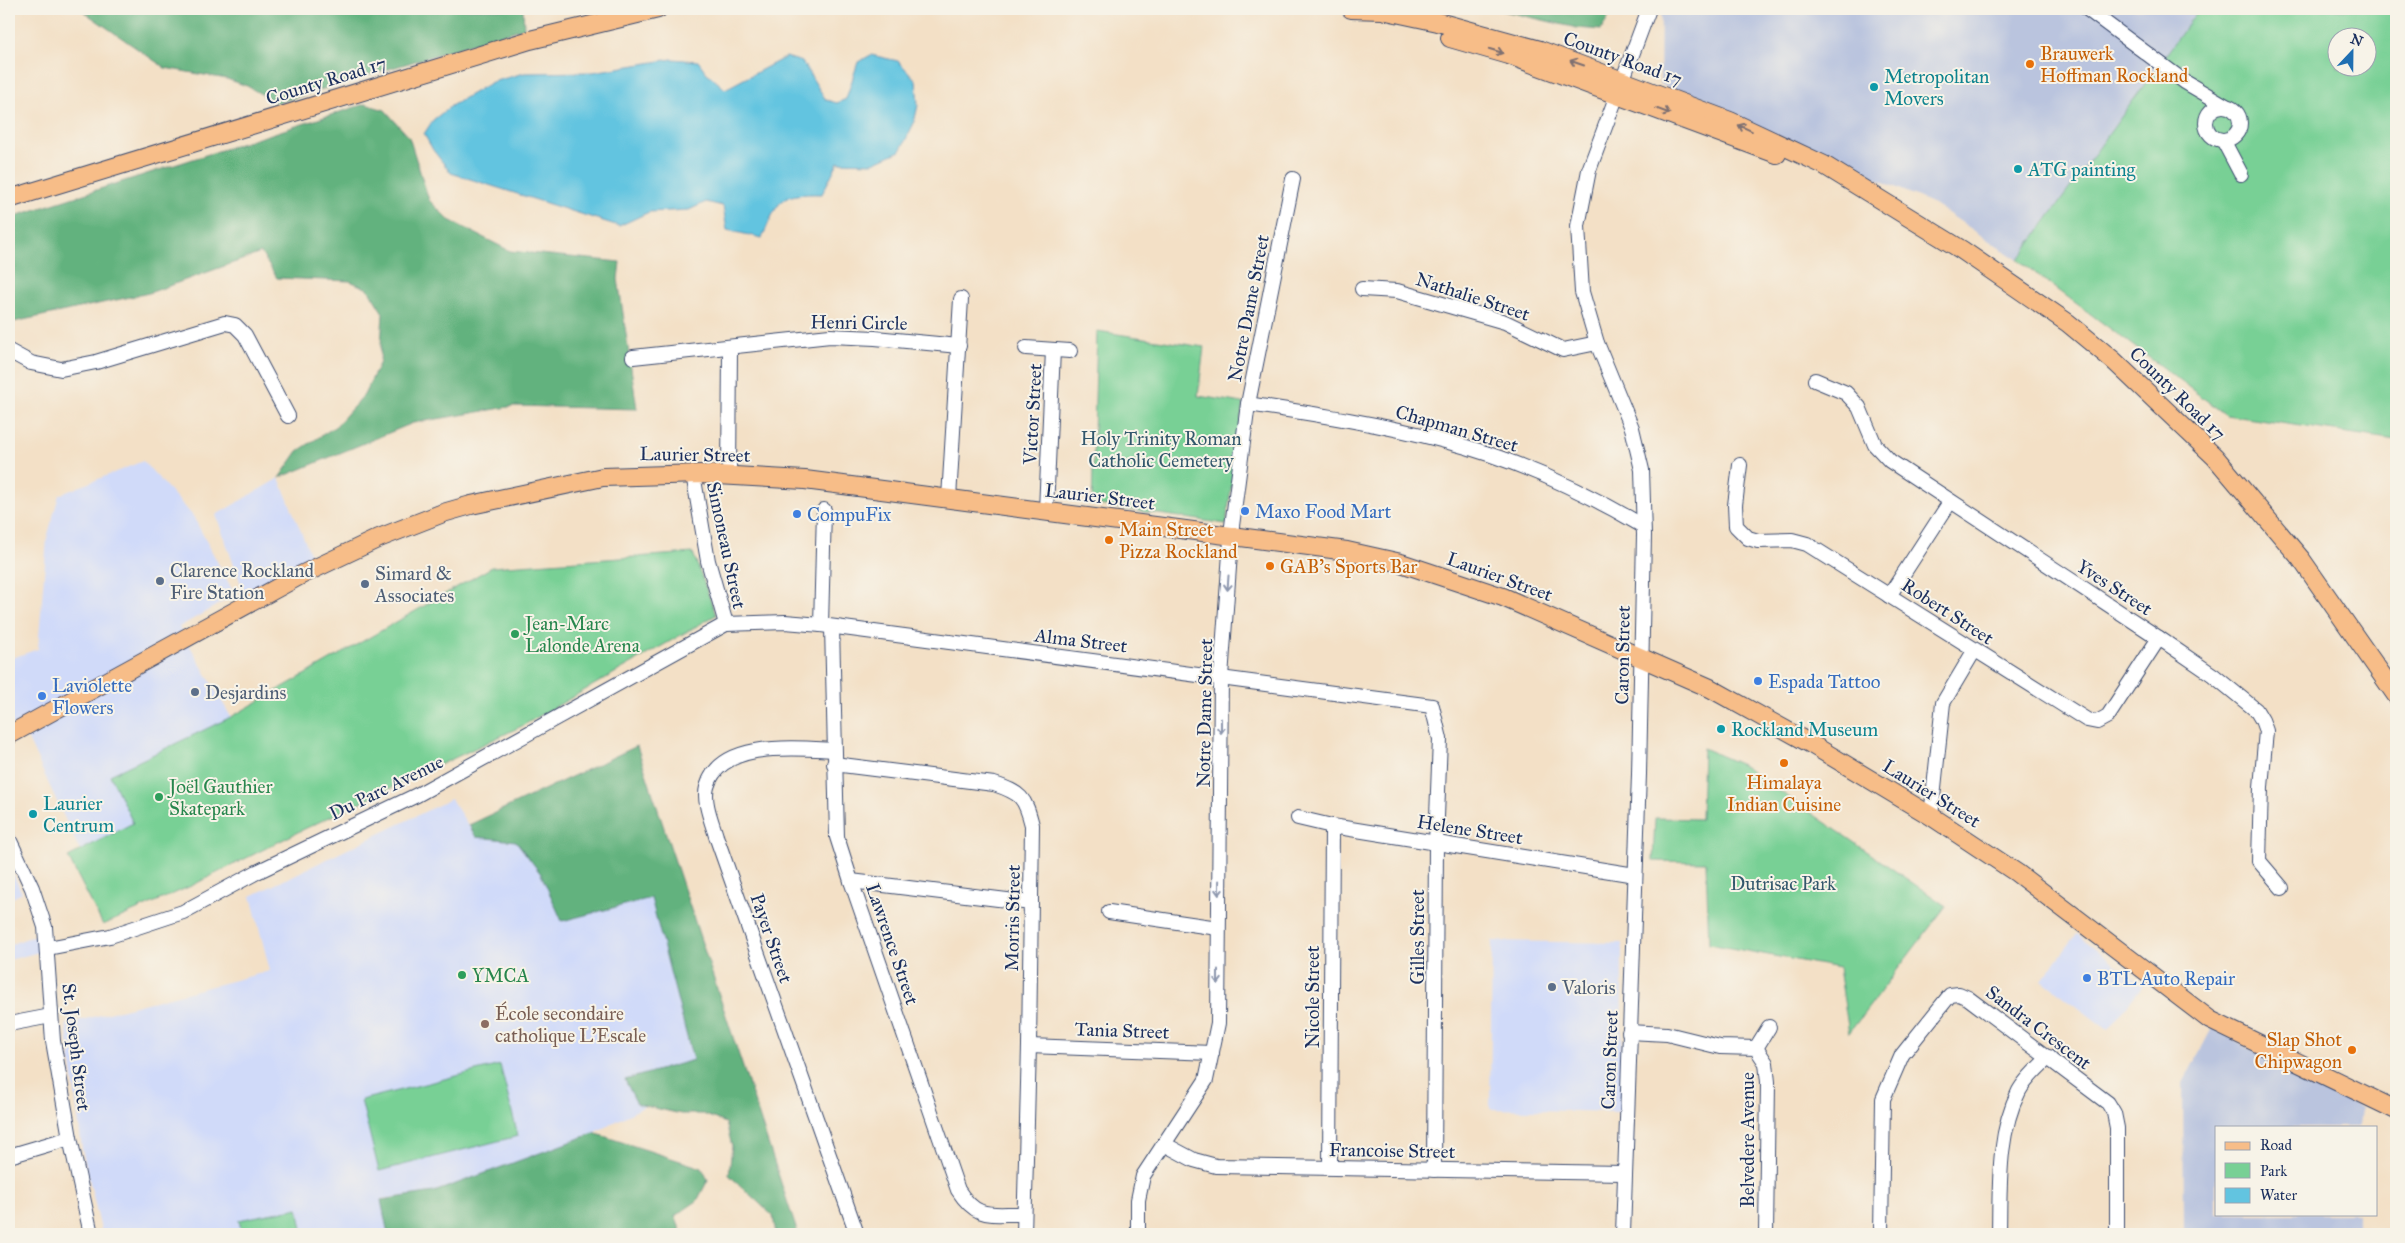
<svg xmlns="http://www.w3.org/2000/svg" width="2405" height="1243" font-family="'IM FELL Great Primer',serif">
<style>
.built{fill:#d0daf9}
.industrial{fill:#bac4de}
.green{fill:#78d095;stroke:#4a807a;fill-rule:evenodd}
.forest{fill:#62b27e;stroke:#3e706e}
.water{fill:#62c4e0;stroke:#3e7a9f}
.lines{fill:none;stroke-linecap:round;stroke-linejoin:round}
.minor-casing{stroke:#3b4a6e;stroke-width:16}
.major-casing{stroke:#3b4a6e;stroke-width:20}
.minor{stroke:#fff;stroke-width:14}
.major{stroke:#f7bd88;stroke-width:18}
.oneway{stroke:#7e6f71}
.oneway2{stroke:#8d97ae}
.food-dot{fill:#e8710a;stroke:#f7f3e8;stroke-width:2}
.culture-dot{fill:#0f9aa8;stroke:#f7f3e8;stroke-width:2}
.shop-dot{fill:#3f7fe0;stroke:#f7f3e8;stroke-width:2}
.service-dot{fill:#5c6f8a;stroke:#f7f3e8;stroke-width:2}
.leisure-dot{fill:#2e9e5b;stroke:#f7f3e8;stroke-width:2}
.education-dot{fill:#8d6e63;stroke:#f7f3e8;stroke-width:2}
.labels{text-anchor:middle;stroke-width:4;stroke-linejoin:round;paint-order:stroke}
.food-label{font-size:19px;fill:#c56008;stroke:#f7f3e8;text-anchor:start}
.street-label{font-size:19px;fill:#1b2f5e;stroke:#f7f3e8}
.culture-label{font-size:19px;fill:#0d838f;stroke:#f7f3e8;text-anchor:start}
.park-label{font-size:19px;fill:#32576c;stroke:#f7f3e8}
.shop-label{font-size:19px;fill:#366cbe;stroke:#f7f3e8;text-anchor:start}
.service-label{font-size:19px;fill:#4e5e75;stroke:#f7f3e8;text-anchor:start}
.leisure-label{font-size:19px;fill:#27864d;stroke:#f7f3e8;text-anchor:start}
.education-label{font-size:19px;fill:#785e54;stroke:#f7f3e8;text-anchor:start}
</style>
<rect width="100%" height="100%" fill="#f7f3e8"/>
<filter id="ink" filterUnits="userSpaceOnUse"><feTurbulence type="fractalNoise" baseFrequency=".02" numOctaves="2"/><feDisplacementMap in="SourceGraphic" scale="10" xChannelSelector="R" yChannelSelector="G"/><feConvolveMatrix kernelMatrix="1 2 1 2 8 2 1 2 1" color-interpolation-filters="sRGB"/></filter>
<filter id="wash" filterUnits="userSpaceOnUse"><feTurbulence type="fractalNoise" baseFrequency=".0096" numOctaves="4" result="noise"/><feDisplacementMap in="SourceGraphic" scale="20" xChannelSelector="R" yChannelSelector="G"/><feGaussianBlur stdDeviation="1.12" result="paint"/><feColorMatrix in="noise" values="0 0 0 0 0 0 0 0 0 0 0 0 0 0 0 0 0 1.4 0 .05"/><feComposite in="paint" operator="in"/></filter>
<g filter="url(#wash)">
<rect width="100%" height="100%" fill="#f3e0c6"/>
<g class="built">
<polygon points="143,461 193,516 235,595 179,627 231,717 111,775 133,823 80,851 20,722 9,727 9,659 38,649 47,538 59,495"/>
<polygon points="279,478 312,558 244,593 216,515"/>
<polygon points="451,799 476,837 516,841 541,874 562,921 651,898 700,1077 594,1133 434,1192 381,1199 388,1234 102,1234 82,1149 66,1024 270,971 251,896"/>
<polygon points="9,865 22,893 9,900"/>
<polygon points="2077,934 2143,985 2108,1030 2042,980"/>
<polygon points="36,935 39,952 9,960 9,945"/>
<polygon points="1492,941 1622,943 1621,1112 1490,1109"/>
</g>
<g class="industrial">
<polygon points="1661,9 2199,9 2018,260 1934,204 1660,84"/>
<polygon points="2212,1028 2361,1107 2359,1127 2216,1127 2216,1214 2358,1214 2358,1234 2184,1234 2183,1083"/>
</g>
<g class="green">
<path d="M 2199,9 L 2396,9 L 2396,440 L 2226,415 L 2018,260 ZM 2338,38 L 2368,38 L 2368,68 L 2338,68 Z"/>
<polygon points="1097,331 1204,347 1198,396 1243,403 1226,524 1092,504"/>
<polygon points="693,553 716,615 522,726 298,832 191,886 103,925 68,857 133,823 110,775 231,717 492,567"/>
<polygon points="1703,748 1742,765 1946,906 1849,1033 1839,968 1709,944 1706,862 1653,861 1655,818 1701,819"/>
<polygon points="500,1065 518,1136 379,1171 361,1100"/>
<polygon points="298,1208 303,1234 242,1234 239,1220"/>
</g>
<g class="forest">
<polygon points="80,9 523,9 524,28 277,103 247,86 227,79 165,68"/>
<polygon points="1495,9 1614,9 1601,30 1577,28"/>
<polygon points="365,104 385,110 409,137 429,200 449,220 510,251 620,262 618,279 637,409 514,406 413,423 279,478 298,451 336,426 364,395 380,362 383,313 368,289 350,281 277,278 261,253 149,293 9,323 9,218"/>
<polygon points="637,746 798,1234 776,1234 773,1216 729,1175 732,1146 726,1123 703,1114 681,1114 637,1104 625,1080 693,1060 651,898 562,921 541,874 516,841 476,837 469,825"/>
<polygon points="594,1133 702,1168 708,1180 697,1201 675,1216 682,1234 388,1234 381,1200 434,1192"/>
</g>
<path class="water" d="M 871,55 L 898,61 L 916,80 L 918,105 L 914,123 L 900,151 L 873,163 L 838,162 L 822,194 C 778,193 779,200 762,238 L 727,230 L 723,206 L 706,202 L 689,210 L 649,212 L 619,226 L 451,173 L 433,150 L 424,134 L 433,120 L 451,106 L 492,82 L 524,73 L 593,72 L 672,59 L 698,61 L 706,72 L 725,89 L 786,57 L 802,62 L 826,100 L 837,103 L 846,99 L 858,62 Z"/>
</g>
<g filter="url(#ink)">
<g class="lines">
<g class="minor-casing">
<g id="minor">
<polyline points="2087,9 2185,82 2226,106"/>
<polyline points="610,19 610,9"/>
<circle cx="2223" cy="123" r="17"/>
<polyline points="2223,140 2241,174"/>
<polyline points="1362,289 1397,291 1505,322 1563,350 1597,343"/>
<polyline points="1026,348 1070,351"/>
<polyline points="9,351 31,363 61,369 96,362 225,323 235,325 245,335 288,416"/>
<polyline points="633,357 830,336 875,338 959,346"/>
<polyline points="1815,380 1846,393 1859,407 1875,445 1890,461 2159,638 2213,675 2256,710 2262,720 2266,731 2261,787 2259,861 2282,888"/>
<path d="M 1248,404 C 1314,414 1381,424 1445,441 C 1514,459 1582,490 1643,526"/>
<polyline points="1740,465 1735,505 1736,526 1748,538 1758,541 1792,540 1807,544 2087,720 2097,722 2108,716 2159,638"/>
<polyline points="693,474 708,561 726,624"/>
<polyline points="729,475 730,349"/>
<polyline points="949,498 961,299"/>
<polyline points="1046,510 1053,350"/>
<polyline points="1889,596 1950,502"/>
<polyline points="821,625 824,510"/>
<path d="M 832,627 L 837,837 L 851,881 L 958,1190 C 978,1221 991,1213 1024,1214"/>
<path d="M 834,750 C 796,748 720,740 707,787 C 703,802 712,822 716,836 L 857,1234"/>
<path d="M 834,764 L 994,784 C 1021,793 1025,797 1032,825 L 1029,1046 L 1024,1234"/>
<polyline points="1931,816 1943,703 1974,651"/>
<polyline points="1298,818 1332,826 1635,875"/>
<polyline points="9,839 32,888 45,927 53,1041 70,1138 91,1234"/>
<polyline points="851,881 1031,903"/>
<polyline points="1109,912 1218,928"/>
<polyline points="48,948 110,936 183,912 257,872 417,795 726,624 785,622 821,625 1432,706 1440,739 1436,843 1434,1170"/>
<polyline points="9,1024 51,1016"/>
<polyline points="1629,1032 1667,1034 1720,1047 1756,1048 1766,1063 1768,1082 1766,1234"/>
<polyline points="1029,1046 1212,1053"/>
<polyline points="1756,1048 1769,1027"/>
<polyline points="1164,1144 1194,1160 1216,1166 1624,1173"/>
<polyline points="9,1156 70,1138"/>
<polyline points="1330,1167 1332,826"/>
<polyline points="1138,1234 1138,1200 1143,1176 1206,1080 1218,1023 1221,677 1232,526 1248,404 1293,179"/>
<polyline points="1623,1234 1639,774 1644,535 1642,470 1632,428 1597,343 1582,292 1578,226 1589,170 1649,9"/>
<polyline points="1881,1234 1883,1099 1902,1055 1950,995 1959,994 1968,998 2108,1103 2114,1113 2117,1128 2117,1234"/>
<path d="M 1999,1234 C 2000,1188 1997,1134 2019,1091 C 2026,1078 2039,1067 2049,1057"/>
</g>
</g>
<g class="major-casing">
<g id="major">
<polyline points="1351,9 1382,10 1438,22 1540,50 1730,121 1824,165 1962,250 2068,323 2114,361 2215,457 2301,559 2396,695"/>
<polyline points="1450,38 1509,55 1777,154"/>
<polyline points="9,199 530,40 658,9"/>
<polyline points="9,735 299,576 379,538 443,513 471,505 603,477 700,474 805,480 1347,551 1401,563 1503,597 1710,688 1811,744 1931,816 2017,873 2210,1020 2396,1110"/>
</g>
</g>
<use href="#minor" class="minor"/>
<use href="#major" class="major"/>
</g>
<defs><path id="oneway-shaft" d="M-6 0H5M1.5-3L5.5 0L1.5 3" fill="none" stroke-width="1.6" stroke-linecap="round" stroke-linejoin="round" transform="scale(1.25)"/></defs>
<g class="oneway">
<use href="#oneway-shaft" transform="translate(1496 51) rotate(17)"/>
<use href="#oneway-shaft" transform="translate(1577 63) rotate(-161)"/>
<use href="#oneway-shaft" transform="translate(1663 111) rotate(21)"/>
<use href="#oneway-shaft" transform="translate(1745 128) rotate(-156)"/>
</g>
<g class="oneway2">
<use href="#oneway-shaft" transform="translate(1228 583) rotate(94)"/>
<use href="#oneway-shaft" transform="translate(1221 726) rotate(90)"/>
<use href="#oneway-shaft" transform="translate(1219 888) rotate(91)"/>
<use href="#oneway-shaft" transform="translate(1218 977) rotate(90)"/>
</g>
</g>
<g class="food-dot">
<circle cx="2030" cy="64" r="5"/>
<circle cx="1109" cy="540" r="5"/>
<circle cx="1270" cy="566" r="5"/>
<circle cx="1784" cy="763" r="5"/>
<circle cx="2352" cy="1050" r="5"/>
</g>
<g class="culture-dot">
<circle cx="1874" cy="87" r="5"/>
<circle cx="2018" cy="169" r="5"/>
<circle cx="1721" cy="729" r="5"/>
<circle cx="33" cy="814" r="5"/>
</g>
<g class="shop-dot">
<circle cx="1245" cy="511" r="5"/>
<circle cx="797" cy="514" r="5"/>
<circle cx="1758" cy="681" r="5"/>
<circle cx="42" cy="696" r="5"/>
<circle cx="2087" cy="978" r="5"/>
</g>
<g class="service-dot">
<circle cx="160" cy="581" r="5"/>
<circle cx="365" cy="584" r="5"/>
<circle cx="195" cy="692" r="5"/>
<circle cx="1552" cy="987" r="5"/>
</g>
<g class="leisure-dot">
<circle cx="515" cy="634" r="5"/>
<circle cx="159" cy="797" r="5"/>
<circle cx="462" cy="975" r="5"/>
</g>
<circle class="education-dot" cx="485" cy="1024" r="5"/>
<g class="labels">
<g class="food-label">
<text x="2040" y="60">Brauwerk<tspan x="2040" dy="22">Hoffman Rockland</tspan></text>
<text x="1119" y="536">Main Street<tspan x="1119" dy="22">Pizza Rockland</tspan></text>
<text x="1280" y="573">GAB's Sports Bar</text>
<text x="1784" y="789" text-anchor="middle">Himalaya<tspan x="1784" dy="22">Indian Cuisine</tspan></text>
<text x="2342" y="1046" text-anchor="end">Slap Shot<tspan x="2342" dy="22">Chipwagon</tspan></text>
</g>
<g class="street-label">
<text transform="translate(1623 58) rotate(20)" y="7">County Road 17</text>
<text transform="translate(326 80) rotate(-17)" y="7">County Road 17</text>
<text transform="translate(1473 296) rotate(18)" y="7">Nathalie Street</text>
<text transform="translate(1248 308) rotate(-79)" y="7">Notre Dame Street</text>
<text transform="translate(859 322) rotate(1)" y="7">Henri Circle</text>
<text transform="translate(2178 393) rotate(44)" y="7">County Road 17</text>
<text transform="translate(1032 414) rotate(-87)" y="7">Victor Street</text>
<text transform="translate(1457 428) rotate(16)" y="7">Chapman Street</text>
<text transform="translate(695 454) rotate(1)" y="7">Laurier Street</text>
<text transform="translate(1100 496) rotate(7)" y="7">Laurier Street</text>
<text transform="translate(727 545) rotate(78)" y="7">Simoneau Street</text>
<text transform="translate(1500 576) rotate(20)" y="7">Laurier Street</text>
<text transform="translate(2115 587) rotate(33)" y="7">Yves Street</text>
<text transform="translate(1948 611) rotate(33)" y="7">Robert Street</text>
<text transform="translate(1081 640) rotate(7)" y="7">Alma Street</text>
<text transform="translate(1622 655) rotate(-89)" y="7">Caron Street</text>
<text transform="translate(1204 713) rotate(-89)" y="7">Notre Dame Street</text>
<text transform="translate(386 787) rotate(-26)" y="7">Du Parc Avenue</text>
<text transform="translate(1932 793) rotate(32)" y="7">Laurier Street</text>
<text transform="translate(1470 829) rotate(9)" y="7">Helene Street</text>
<text transform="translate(1012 918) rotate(-89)" y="7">Morris Street</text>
<text transform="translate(1417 937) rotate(-90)" y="7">Gilles Street</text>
<text transform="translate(772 938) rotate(71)" y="7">Payer Street</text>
<text transform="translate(893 944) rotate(71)" y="7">Lawrence Street</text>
<text transform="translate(1312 997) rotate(-90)" y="7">Nicole Street</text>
<text transform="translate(2039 1027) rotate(37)" y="7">Sandra Crescent</text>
<text transform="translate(1122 1030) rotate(2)" y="7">Tania Street</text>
<text transform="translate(77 1047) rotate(83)" y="7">St. Joseph Street</text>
<text transform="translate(1609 1060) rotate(-88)" y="7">Caron Street</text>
<text transform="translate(1747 1140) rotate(-90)" y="7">Belvedere Avenue</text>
<text transform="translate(1392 1150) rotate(1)" y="7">Francoise Street</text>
</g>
<g class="culture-label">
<text x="1884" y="83">Metropolitan<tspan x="1884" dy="22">Movers</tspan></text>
<text x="2028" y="176">ATG painting</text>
<text x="1731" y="736">Rockland Museum</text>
<text x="43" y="810">Laurier<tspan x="43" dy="22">Centrum</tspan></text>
</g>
<g class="park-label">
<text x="1161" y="445">Holy Trinity Roman<tspan x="1161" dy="22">Catholic Cemetery</tspan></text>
<text x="1783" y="890">Dutrisac Park</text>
</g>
<g class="shop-label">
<text x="1255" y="518">Maxo Food Mart</text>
<text x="807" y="521">CompuFix</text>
<text x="1768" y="688">Espada Tattoo</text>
<text x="52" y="692">Laviolette<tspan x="52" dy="22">Flowers</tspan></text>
<text x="2097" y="985">BTL Auto Repair</text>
</g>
<g class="service-label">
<text x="170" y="577">Clarence Rockland<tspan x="170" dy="22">Fire Station</tspan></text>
<text x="375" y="580">Simard &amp;<tspan x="375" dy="22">Associates</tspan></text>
<text x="205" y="699">Desjardins</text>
<text x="1562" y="994">Valoris</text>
</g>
<g class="leisure-label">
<text x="525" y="630">Jean-Marc<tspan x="525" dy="22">Lalonde Arena</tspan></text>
<text x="169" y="793">Joël Gauthier<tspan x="169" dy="22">Skatepark</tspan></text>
<text x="472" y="982">YMCA</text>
</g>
<g class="education-label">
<text x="495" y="1020">École secondaire<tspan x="495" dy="22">catholique L'Escale</tspan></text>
</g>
</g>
<rect width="2405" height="1243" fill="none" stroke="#f7f3e8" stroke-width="30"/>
<rect x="2215" y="1126" width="162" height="90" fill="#f7f3e8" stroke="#9fa5b1"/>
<rect x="2225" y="1142" width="25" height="8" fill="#f7bd88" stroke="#9fa5b1"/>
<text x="2260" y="1150" font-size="15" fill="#1b2f5e">Road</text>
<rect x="2225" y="1163" width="25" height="15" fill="#78d095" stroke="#9fa5b1"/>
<text x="2260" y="1176" font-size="15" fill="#1b2f5e">Park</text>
<rect x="2225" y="1188" width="25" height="15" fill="#62c4e0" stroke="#9fa5b1"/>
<text x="2260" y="1200" font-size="15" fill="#1b2f5e">Water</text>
<g transform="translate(2352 52) rotate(22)"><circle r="24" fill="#f7f3e8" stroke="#9fa5b1"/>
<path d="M0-4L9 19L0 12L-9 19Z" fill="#1f6fb2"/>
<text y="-8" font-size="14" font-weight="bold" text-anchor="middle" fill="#1b2f5e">N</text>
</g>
</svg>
